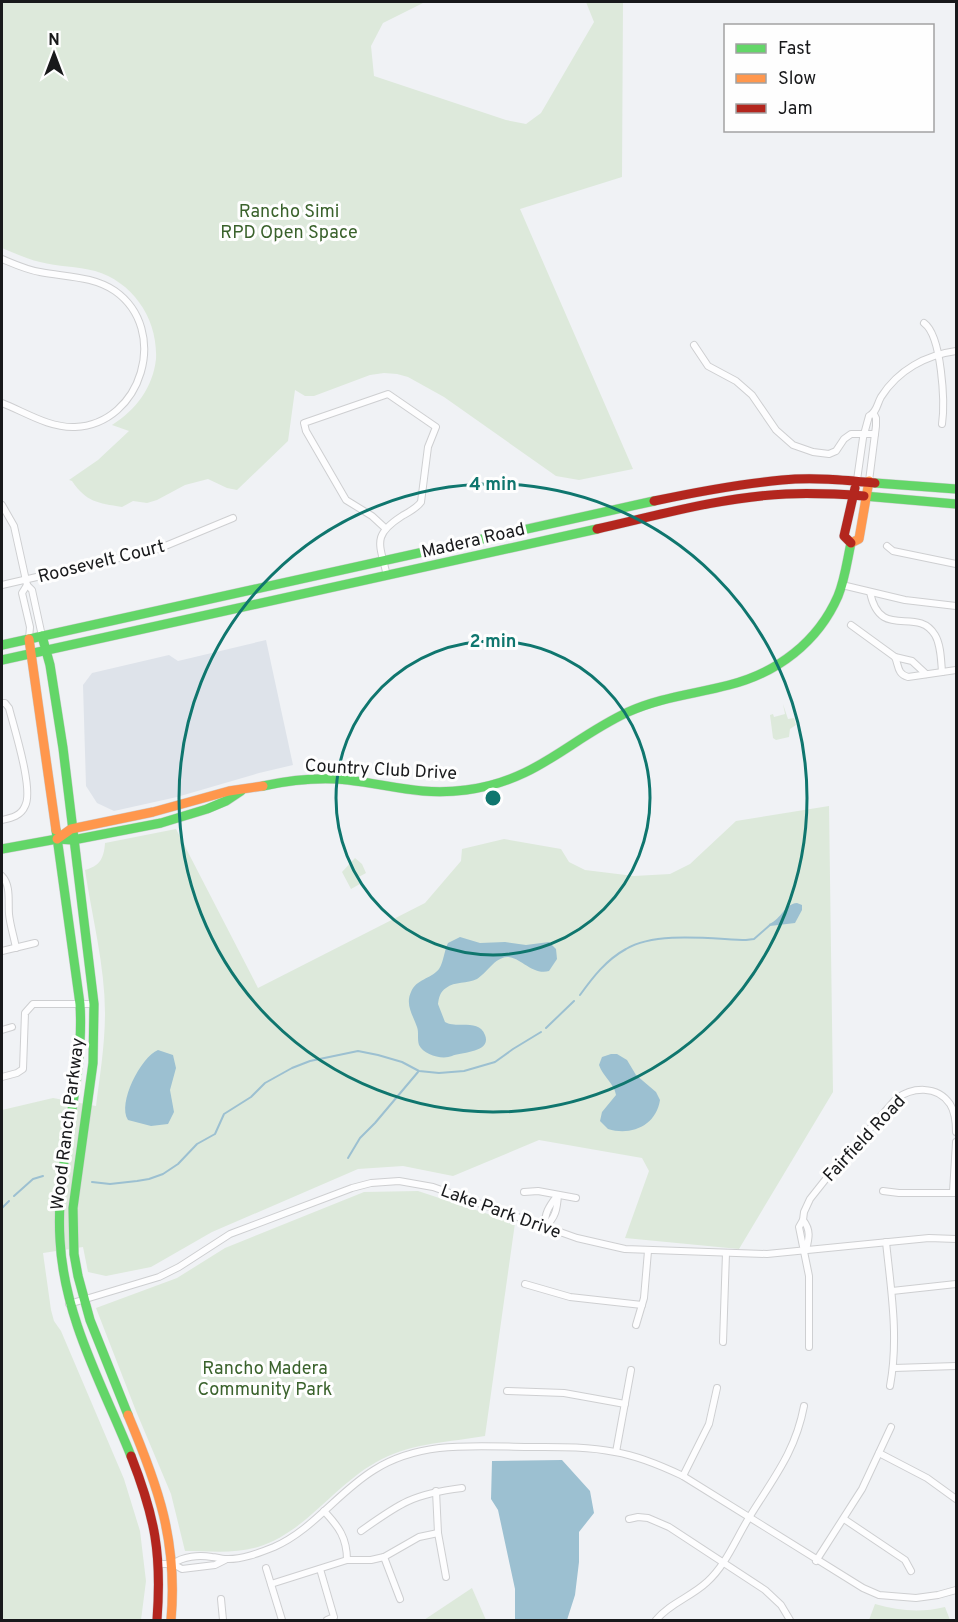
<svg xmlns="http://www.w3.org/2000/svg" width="958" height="1622" font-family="Overpass,sans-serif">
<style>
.built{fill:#dee3ea}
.green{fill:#dde9db}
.water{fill:#9cc0d1}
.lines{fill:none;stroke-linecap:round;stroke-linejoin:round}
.stream{stroke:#9cc0d1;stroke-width:2}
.street-casing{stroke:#cecfd1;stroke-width:8}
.fast-casing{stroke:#cecfd1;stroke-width:10}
.slow-casing{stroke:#cecfd1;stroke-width:10}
.jam-casing{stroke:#cecfd1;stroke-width:10}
.street{stroke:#fdfdfe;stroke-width:6}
.fast{stroke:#63d668;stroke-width:9}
.slow{stroke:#ff974d;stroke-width:9}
.jam{stroke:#b3261e;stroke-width:9}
.ring{fill:none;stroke:#0f766e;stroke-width:3}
.labels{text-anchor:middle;stroke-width:6;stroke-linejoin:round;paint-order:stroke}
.park-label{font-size:18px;fill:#3a622c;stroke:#fefefe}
.street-label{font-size:18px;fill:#18191b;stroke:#fefefe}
.centre{fill:#0f766e;stroke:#fefefe;stroke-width:3}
.ring-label{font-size:18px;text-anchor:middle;font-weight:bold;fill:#0f766e;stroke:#fefefe;stroke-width:6;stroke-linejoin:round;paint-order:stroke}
</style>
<rect width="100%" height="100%" fill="#f0f2f5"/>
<polygon class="built" points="266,640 293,765 259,773 177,797 114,811 97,803 86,786 83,685 92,673 169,655 178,661"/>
<g class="green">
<path d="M 2,2 L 425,2 L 383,23 L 371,46 L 374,76 L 506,120 L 526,124 L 541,113 L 594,22 L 586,2 L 623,2 L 622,177 L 520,209 L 633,469 L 579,480 L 556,476 L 444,397 L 408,377 L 397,374 L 384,373 L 370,375 L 314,396 L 305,396 L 295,390 L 288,441 L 237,490 L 227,488 L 208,479 L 185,485 L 157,500 L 147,503 L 133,501 L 122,507 C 98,503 86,502 72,481 L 69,480 L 98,460 L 129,431 L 112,425 C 136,410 153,387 156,359 C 158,319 133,282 95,271 C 77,266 58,267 40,262 C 27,259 14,253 2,248 Z"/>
<polygon points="783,704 788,719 794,718 796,725 790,729 789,737 776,740 773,738 770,715 773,714 774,717 785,714"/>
<path d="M 829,806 L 833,1092 L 739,1249 L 625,1238 L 649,1171 L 642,1158 L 539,1140 L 453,1176 L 403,1166 L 358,1169 L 212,1232 L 151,1267 L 106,1276 L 88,1272 L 83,1247 L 43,1253 L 51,1310 L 54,1321 L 61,1331 L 124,1479 L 140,1531 L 146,1581 L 141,1620 L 2,1620 L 2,1110 L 53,1098 L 96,1106 C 100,1075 105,1044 105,1013 C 105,966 92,917 85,870 C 100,866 104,858 105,843 L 176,829 L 258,988 L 425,903 L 461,861 L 462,849 L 504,839 L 561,849 L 569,862 L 585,870 L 634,876 L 670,874 L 690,864 L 736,821 Z"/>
<polygon points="355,858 362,864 366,873 357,878 360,884 351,889 342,872"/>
<path d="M 418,1191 L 515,1223 L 485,1436 C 450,1442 413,1443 382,1459 C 336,1482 307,1532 258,1547 C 235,1554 209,1551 185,1551 L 171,1494 L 136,1411 L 96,1308 L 177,1278 L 225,1248 L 364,1192 Z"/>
<polygon points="472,1588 486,1620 424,1620"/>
<path d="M 875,1604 C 899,1611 921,1613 945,1607 L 950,1620 L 869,1620 Z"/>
</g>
<g class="water">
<path d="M 797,903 L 802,905 L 802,910 L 795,923 L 770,926 L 769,924 C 782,919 784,904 797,903 Z"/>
<path d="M 460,937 L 480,943 L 505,942 L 526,945 L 549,942 L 556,949 L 557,959 L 549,971 C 533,976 519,956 507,957 C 494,958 487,973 477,979 C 467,984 455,981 446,988 C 440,992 439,997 438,1004 L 445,1022 C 456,1029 479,1018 485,1035 C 492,1053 461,1052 452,1056 C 442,1060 424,1055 419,1045 C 417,1039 419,1032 417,1027 C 413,1015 405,1005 411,992 C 416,979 431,979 439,969 C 444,961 444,951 448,943 Z"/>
<path d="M 158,1050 L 173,1055 L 176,1068 L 170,1090 L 174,1112 L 168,1124 L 151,1126 L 128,1120 C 117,1103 141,1057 158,1050 Z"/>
<path d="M 611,1054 L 617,1054 L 627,1060 L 636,1075 L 656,1092 L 660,1100 C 656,1126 631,1136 608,1129 L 600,1121 L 602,1112 L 616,1095 C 614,1083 603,1077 599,1065 L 602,1057 Z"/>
<polygon points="562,1460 590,1491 594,1513 579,1532 579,1562 575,1595 567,1620 515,1620 515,1589 498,1510 491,1499 492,1461"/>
</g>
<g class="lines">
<g class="stream">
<path d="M 580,995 C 593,977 606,960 626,949 C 656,931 712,939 746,940 L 754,939 L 770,925"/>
<polyline points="546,1028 574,1001"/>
<polyline points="348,1158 360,1138 375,1123 418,1072"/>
<polyline points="92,1182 110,1184 137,1181 149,1179 163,1174 178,1164 197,1144 215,1134 224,1114 251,1097 265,1083 292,1068 310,1061 358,1051 378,1055 402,1062 419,1071 439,1073 464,1071 495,1062 513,1049 541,1032"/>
<polyline points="14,1196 33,1179 43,1176"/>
<polyline points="2,1208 9,1201"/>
</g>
<g class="street-casing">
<g id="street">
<path d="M 2,259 C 14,264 27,270 40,272 C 66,277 93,276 115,291 C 170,330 142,424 75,427 C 49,428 25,412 2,403"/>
<path d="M 924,323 C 942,336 945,403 942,424"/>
<polyline points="694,345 708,366 736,381 752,395 776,430 793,445 813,452 829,454 836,451 844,439 851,434 875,434"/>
<path d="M 857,480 L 863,438 L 869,416 C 877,412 877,404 881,397 C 898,370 926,355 956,351"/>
<polyline points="869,481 876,426 876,418 874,414"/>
<polyline points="2,505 14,526 27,585 32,590 42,636"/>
<path d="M 385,528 L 372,516 L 346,500 L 306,431 L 304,423 L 388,394 L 436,427 L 428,447 L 421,502 C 417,508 409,512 402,516 C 371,536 380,544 387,576"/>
<polyline points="887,546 893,551 956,564"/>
<polyline points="2,585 158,549 233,518"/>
<polyline points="27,585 22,593 30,627 29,639"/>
<polyline points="842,585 905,600 956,606"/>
<path d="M 870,592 C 880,642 917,605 935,635 C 941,645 941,660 942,672"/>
<polyline points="851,625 895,657 912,661 926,674"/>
<path d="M 895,657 C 899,666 897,674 908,677 L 956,670"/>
<path d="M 2,703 L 5,703 L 9,708 C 14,728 34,790 25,806 C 21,816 11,818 2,820"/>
<path d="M 2,876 C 11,885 8,902 9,914 C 10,925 14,937 16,948"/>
<polyline points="2,951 35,943"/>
<polyline points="2,1030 12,1027"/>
<polyline points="2,1077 17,1073 23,1069 25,1013 33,1004 94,1004"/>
<polyline points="883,1191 899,1193 956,1193"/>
<polyline points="524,1192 538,1191 576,1198"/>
<polyline points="953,1192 956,1142"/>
<path d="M 803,1220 C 811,1230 809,1238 806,1250"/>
<path d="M 545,1227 C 556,1217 557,1209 558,1195"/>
<path d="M 545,1227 C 544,1214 549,1206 557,1196"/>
<path d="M 886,1242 C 891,1290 899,1338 890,1386"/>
<polyline points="525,1284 570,1297 642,1305"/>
<polyline points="892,1291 956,1284"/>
<polyline points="69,1304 159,1277 179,1267 230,1234 352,1188 371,1183 399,1181 433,1187 577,1238 625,1249 767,1254 929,1238 956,1239"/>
<polyline points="636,1325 644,1298 648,1251"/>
<polyline points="723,1342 726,1253"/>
<path d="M 809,1347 L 809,1276 L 799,1227 L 803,1220 L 804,1212 L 810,1199 L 829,1175 L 896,1099 C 912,1087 937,1085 950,1104 C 955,1112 956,1123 956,1132"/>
<polyline points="894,1368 956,1366"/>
<polyline points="507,1391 564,1393 625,1404"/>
<polyline points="616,1452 631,1370"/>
<polyline points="879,1453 927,1478 956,1499"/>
<polyline points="683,1476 709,1424 717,1388"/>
<polyline points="436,1491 438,1533 446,1577"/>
<path d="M 324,1511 C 339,1527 347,1538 347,1560"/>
<polyline points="629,1519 638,1517 648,1518 669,1527 765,1590 781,1605 790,1620"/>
<polyline points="844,1519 905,1560 911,1571"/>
<path d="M 361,1531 C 400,1503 413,1494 462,1488"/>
<polyline points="384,1557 400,1599"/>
<polyline points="816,1561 862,1489 891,1427"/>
<polyline points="160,1564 173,1564 182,1569 215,1565 225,1560"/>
<path d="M 173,1564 C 183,1556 199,1555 212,1557 C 216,1557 221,1559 225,1559 C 241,1560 259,1553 274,1547 C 313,1530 338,1492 374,1470 C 420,1441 473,1446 525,1447 C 555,1447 586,1446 615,1452 C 639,1456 662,1466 683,1476 L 863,1588 L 879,1595 L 916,1598 L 938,1595 L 956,1590"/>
<polyline points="266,1568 282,1620"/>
<polyline points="320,1569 334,1617 327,1620"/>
<polyline points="271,1584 347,1560 371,1560 384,1557 419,1537 438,1533"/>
<polyline points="221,1599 223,1620"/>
<path d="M 656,1620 C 670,1603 691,1597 707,1582 C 725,1566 735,1541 747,1521 C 771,1481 795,1454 804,1406"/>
</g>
</g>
<g class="fast-casing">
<g id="fast">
<polyline points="875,483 956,489"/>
<polyline points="864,496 956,504"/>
<polyline points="42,636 50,665 63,748 94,1004 93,1063 73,1208 74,1254 78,1276 90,1320 128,1415"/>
<polyline points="2,645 654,501"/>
<polyline points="2,660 597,529"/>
<path d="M 263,786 C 291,780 320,777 348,780 C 391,785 421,796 466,790 C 537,781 568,740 628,712 C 661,697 695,694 729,685 C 777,673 818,642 838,596 C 845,579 847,561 851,543"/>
<path d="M 56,830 L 80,1004 C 85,1084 55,1161 60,1240 C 64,1318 103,1386 131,1456"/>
<polyline points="2,849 57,839 73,840 161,823 207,809 226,801 241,791"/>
</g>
</g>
<g class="slow-casing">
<g id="slow">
<polyline points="851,543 859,539 869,481"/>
<polyline points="29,639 56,830"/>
<polyline points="57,839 71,829 153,812 229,791 263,786"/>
<path d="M 128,1415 C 158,1486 178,1541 171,1620"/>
</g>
</g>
<g class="jam-casing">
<g id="jam">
<path d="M 654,501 C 696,492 739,484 782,480 C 813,477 844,480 875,483"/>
<path d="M 597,529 C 659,515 722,497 786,494 C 812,493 838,494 864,496"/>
<polyline points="851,543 844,536 855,488"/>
<path d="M 131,1456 C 155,1517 162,1554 157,1620"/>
</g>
</g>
<use href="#street" class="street"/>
<use href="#fast" class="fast"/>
<use href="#slow" class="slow"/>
<use href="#jam" class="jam"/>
</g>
<g class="ring">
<circle cx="493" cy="798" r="157"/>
<circle cx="493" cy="798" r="314"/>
</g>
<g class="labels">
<g class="park-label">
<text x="289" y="217">Rancho Simi<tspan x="289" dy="21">RPD Open Space</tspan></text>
<text x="265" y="1374">Rancho Madera<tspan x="265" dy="21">Community Park</tspan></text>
</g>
<g class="street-label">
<text transform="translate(473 540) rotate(-13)" y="6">Madera Road</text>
<text transform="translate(101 561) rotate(-14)" y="6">Roosevelt Court</text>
<text transform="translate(381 769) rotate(3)" y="6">Country Club Drive</text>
<text transform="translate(67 1124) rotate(-83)" y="6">Wood Ranch Parkway</text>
<text transform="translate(864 1138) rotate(-47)" y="6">Fairfield Road</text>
<text transform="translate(501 1211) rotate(20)" y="6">Lake Park Drive</text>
</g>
</g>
<circle cx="493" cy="798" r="9" class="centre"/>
<g class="ring-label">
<text x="493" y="490">4 min</text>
<text x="493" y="647">2 min</text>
</g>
<rect width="958" height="1622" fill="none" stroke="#18191b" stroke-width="6"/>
<rect x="724" y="24" width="210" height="108" fill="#fefefe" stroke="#a2a2a3" stroke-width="1.5"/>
<rect x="736" y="44" width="30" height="9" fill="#63d668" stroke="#a2a2a3" stroke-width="1.5"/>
<text x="778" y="54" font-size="18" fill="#18191b">Fast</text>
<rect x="736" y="74" width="30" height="9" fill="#ff974d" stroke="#a2a2a3" stroke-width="1.5"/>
<text x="778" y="84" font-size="18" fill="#18191b">Slow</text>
<rect x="736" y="104" width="30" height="9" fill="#b3261e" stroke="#a2a2a3" stroke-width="1.5"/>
<text x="778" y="114" font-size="18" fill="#18191b">Jam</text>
<g transform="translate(54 54)" stroke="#fefefe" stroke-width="4.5" paint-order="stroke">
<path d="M0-4.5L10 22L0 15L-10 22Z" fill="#18191b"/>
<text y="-9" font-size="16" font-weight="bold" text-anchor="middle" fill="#18191b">N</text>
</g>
</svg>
